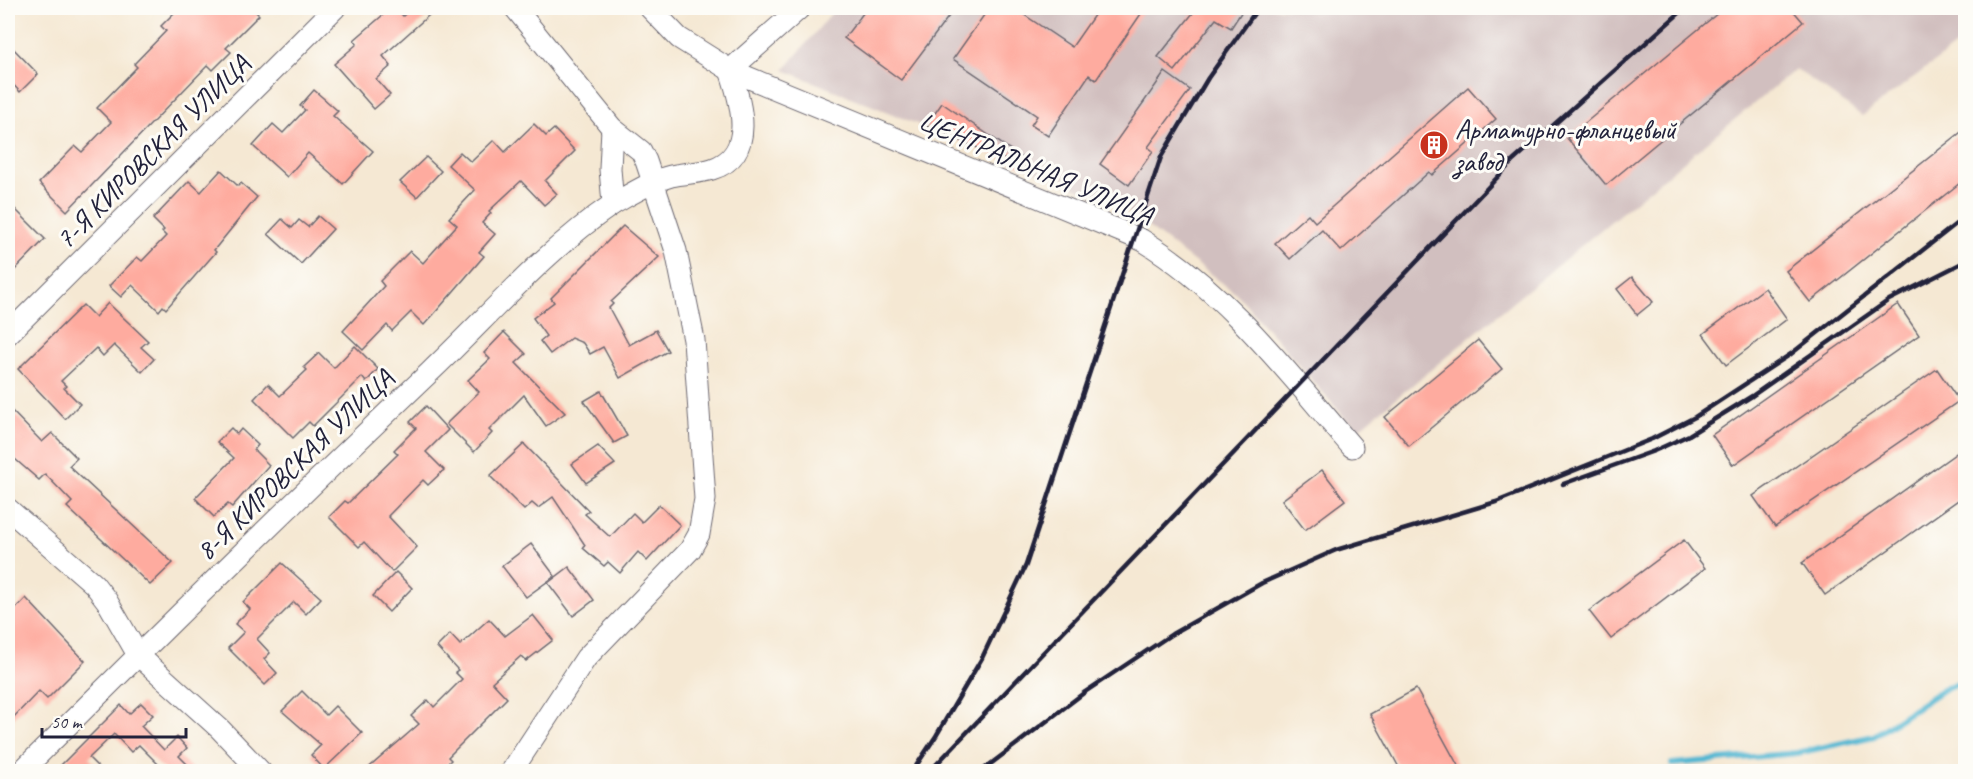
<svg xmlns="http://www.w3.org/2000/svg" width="1973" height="779" font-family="Caveat,sans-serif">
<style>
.industrial{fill:#d1bfbf}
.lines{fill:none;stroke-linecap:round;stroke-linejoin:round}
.stream{stroke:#53b7d2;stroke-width:6}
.building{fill:#feab9f}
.minor-casing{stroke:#6c6770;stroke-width:23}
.minor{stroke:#fff;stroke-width:21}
.rail{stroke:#22223b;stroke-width:4.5}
.labels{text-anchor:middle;stroke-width:6;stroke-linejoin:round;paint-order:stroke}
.poi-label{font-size:28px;fill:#22223b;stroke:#fdfcf7;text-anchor:start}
.street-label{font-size:28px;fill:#22223b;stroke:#fdfcf7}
</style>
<rect width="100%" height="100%" fill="#fdfcf7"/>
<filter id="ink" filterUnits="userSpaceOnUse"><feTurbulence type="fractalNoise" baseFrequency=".0167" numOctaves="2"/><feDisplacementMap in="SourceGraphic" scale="12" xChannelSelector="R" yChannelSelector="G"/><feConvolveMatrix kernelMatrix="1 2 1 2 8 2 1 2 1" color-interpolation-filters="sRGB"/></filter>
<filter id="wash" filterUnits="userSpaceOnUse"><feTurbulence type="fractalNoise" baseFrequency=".008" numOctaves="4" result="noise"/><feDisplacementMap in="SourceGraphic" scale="24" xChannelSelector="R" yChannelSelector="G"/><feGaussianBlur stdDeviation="1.35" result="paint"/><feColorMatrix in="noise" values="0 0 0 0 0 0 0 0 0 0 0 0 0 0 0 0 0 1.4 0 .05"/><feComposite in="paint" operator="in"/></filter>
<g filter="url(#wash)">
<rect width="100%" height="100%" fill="#f5e8d3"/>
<polygon class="industrial" points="836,8 1965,8 1965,39 1862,116 1796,69 1360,428 1345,418 1238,295 1122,207 784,70"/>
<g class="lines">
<polyline class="stream" points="1672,764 1797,753 1874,736 1945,688 1966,680"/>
</g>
<g id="blocks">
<g class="building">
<polygon points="179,8 252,8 259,15 226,48 231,52 213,70 208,65 67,211 39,183 75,146 82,152 111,122 97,108 137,67 134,64 166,31 161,26"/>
<polygon points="391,8 396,8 403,16 412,8 437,8 383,56 391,66 376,79 390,95 374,109 334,64 357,44 354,40"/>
<polygon points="867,8 955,8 901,80 844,38"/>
<polygon points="989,8 1014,8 1072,47 1099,8 1145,8 1096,80 1089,75 1048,136 1031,125 1037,116 953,59"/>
<polygon points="1197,8 1244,8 1231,28 1216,19 1175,71 1158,57"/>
<polygon points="1724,8 1791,8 1803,22 1606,185 1567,138"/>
<polygon points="8,43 38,74 20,92 8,79"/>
<polygon points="1165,72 1190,90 1148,147 1153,151 1129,185 1100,164"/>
<polygon points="1468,87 1496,119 1432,175 1429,172 1341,251 1322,230 1290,259 1275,243 1308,214 1315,222"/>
<polygon points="314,90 338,111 333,116 373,151 343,184 308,153 287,177 253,146 273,124 283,133 305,110 300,106"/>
<polygon points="942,103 1025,160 1021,166 926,126"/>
<polygon points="534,124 546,136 554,129 575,151 545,181 557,194 544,205 521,181 489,211 491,213 482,223 495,234 479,252 484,256 434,314 424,325 411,312 392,331 387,325 363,350 343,331 384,286 380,281 410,251 423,263 457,225 449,218 475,190 448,165 460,152 471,162 494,140 505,152"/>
<polygon points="1965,129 1965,179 1810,302 1786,271"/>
<polygon points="426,157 441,171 417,197 400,182"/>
<polygon points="221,170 238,186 241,183 257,197 214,250 216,252 166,309 163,306 159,311 132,285 121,297 109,286 137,257 142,261 166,236 162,232 164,230 153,219 189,181 201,192"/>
<polygon points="8,202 45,239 8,277"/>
<polygon points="318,216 333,229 301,264 268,234 282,219 292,228 299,220 308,227"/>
<polygon points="623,226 659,257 611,302 613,304 609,308 629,345 656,330 668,351 620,378 603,347 590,354 583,343 571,338 550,354 540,341 546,336 533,318 554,302 551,298"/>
<polygon points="1632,277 1653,302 1637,315 1617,289"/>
<polygon points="1765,288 1787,319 1726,365 1703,334"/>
<polygon points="108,303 148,341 141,347 154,359 142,372 114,345 103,356 96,348 61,381 66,386 64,388 80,404 65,419 18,369 83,305 95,317"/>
<polygon points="1898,304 1919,335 1733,465 1712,435"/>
<polygon points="504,332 526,354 516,363 565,413 546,426 524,395 489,430 492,433 474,452 446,424 479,392 468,380 490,359 484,353"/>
<polygon points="1478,340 1502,369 1409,446 1385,417"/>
<polygon points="355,346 378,369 366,382 362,377 313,426 309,422 293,438 254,399 268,384 280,396 307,370 304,367 319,353 334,368"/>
<polygon points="1937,369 1959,401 1775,527 1753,496"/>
<polygon points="601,391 627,436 614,443 584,401"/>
<polygon points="426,406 448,430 426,452 444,470 428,485 423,480 388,516 417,547 392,572 364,542 359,547 329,517 345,501 348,503 398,454 394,450 416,428 410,422"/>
<polygon points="8,407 42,442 52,433 77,458 69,466 173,563 150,585 67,507 72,502 45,474 39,480 8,453"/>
<polygon points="231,428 237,434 241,429 258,445 254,450 269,465 232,507 228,504 214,517 195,498 234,458 217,442"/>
<polygon points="524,444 589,511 585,514 610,537 633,513 642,522 659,505 680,525 647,561 638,552 620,573 608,562 604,566 583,548 585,545 553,497 538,508 532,503 524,510 490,476"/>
<polygon points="598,446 615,464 586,483 572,464"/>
<polygon points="1965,447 1965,495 1825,595 1802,563"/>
<polygon points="1322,470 1345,500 1305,530 1282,500"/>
<polygon points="1684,540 1705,568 1611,639 1589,611"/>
<polygon points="531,544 555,576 526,597 502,566"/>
<polygon points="282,563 321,598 306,614 294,602 257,639 270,653 264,659 277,673 265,685 228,648 244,632 235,624 250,609 243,602"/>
<polygon points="569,567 594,600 573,616 548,583"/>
<polygon points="396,572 412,588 389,612 373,596"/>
<polygon points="26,598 85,661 47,699 39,691 8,723 8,617"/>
<polygon points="533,615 553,640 526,661 521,656 492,682 507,698 448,757 451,760 440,771 365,771 419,724 411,716 428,700 434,707 462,679 455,672 458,670 437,647 450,634 460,645 489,619 505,636"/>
<polygon points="1416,689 1461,771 1401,771 1370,714"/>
<polygon points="302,691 326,715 335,706 362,733 324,769 311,755 321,745 282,711"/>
<polygon points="141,703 153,715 141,726 164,750 177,737 187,748 179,756 194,771 165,771 139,745 131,752 114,734 89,758 102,771 55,771 121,705 129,714"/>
</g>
</g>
</g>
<g filter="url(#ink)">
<use href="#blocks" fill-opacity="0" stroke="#6c6770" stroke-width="1.5"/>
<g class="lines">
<g class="minor-casing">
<g id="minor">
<path d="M 650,8 L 679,38 L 730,70 L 1142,240 C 1226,291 1288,373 1352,447"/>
<path d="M 613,204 C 631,194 651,181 671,176 C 685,173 699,173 712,169 C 757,155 741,102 730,70 L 800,8"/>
<polyline points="8,334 335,8"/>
<polyline points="8,509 94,584 107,601 138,655 220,729 261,772"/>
<path d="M 21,772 C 156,637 292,503 430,372 C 490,315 544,251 613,204 L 610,169 L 612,128"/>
<polyline points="511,772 586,658 690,550 699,534 705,499 694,340 676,251 646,161 641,151 612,128 515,8"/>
</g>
</g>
<use href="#minor" class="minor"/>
<g class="rail">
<polyline points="1563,484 1654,451 1689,435 1752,396 1889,300 1966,261"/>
<polyline points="912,772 936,736 982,658 1026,565 1161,157 1208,78 1258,8"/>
<polyline points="929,772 1513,161 1685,8"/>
<polyline points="980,772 1085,692 1172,634 1262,583 1336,550 1496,502 1652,439 1695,417 1791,354 1966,216"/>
</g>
</g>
</g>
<defs>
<g id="building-disc" transform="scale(1.5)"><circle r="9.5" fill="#c8321e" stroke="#fdfcf7"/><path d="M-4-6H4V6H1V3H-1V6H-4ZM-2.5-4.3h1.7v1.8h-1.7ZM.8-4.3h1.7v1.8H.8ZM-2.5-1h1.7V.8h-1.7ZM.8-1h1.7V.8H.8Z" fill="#fff"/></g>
</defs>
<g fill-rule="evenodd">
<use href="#building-disc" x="1434" y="145"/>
</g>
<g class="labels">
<g class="poi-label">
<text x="1455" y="139">Арматурно-фланцевый<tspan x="1455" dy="32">завод</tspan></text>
</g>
<g class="street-label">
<text transform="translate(152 151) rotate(-45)" y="10">7-Я КИРОВСКАЯ УЛИЦА</text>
<text transform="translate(1036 167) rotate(23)" y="10">ЦЕНТРАЛЬНАЯ УЛИЦА</text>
<text transform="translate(294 464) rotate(-44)" y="10">8-Я КИРОВСКАЯ УЛИЦА</text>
</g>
</g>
<rect width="1973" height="779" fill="none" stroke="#fdfcf7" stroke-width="30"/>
<path d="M42 728v9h144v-9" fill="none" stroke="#22223b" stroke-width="3"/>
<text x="51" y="728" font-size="18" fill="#22223b" stroke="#fdfcf7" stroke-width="4.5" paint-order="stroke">50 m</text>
</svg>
